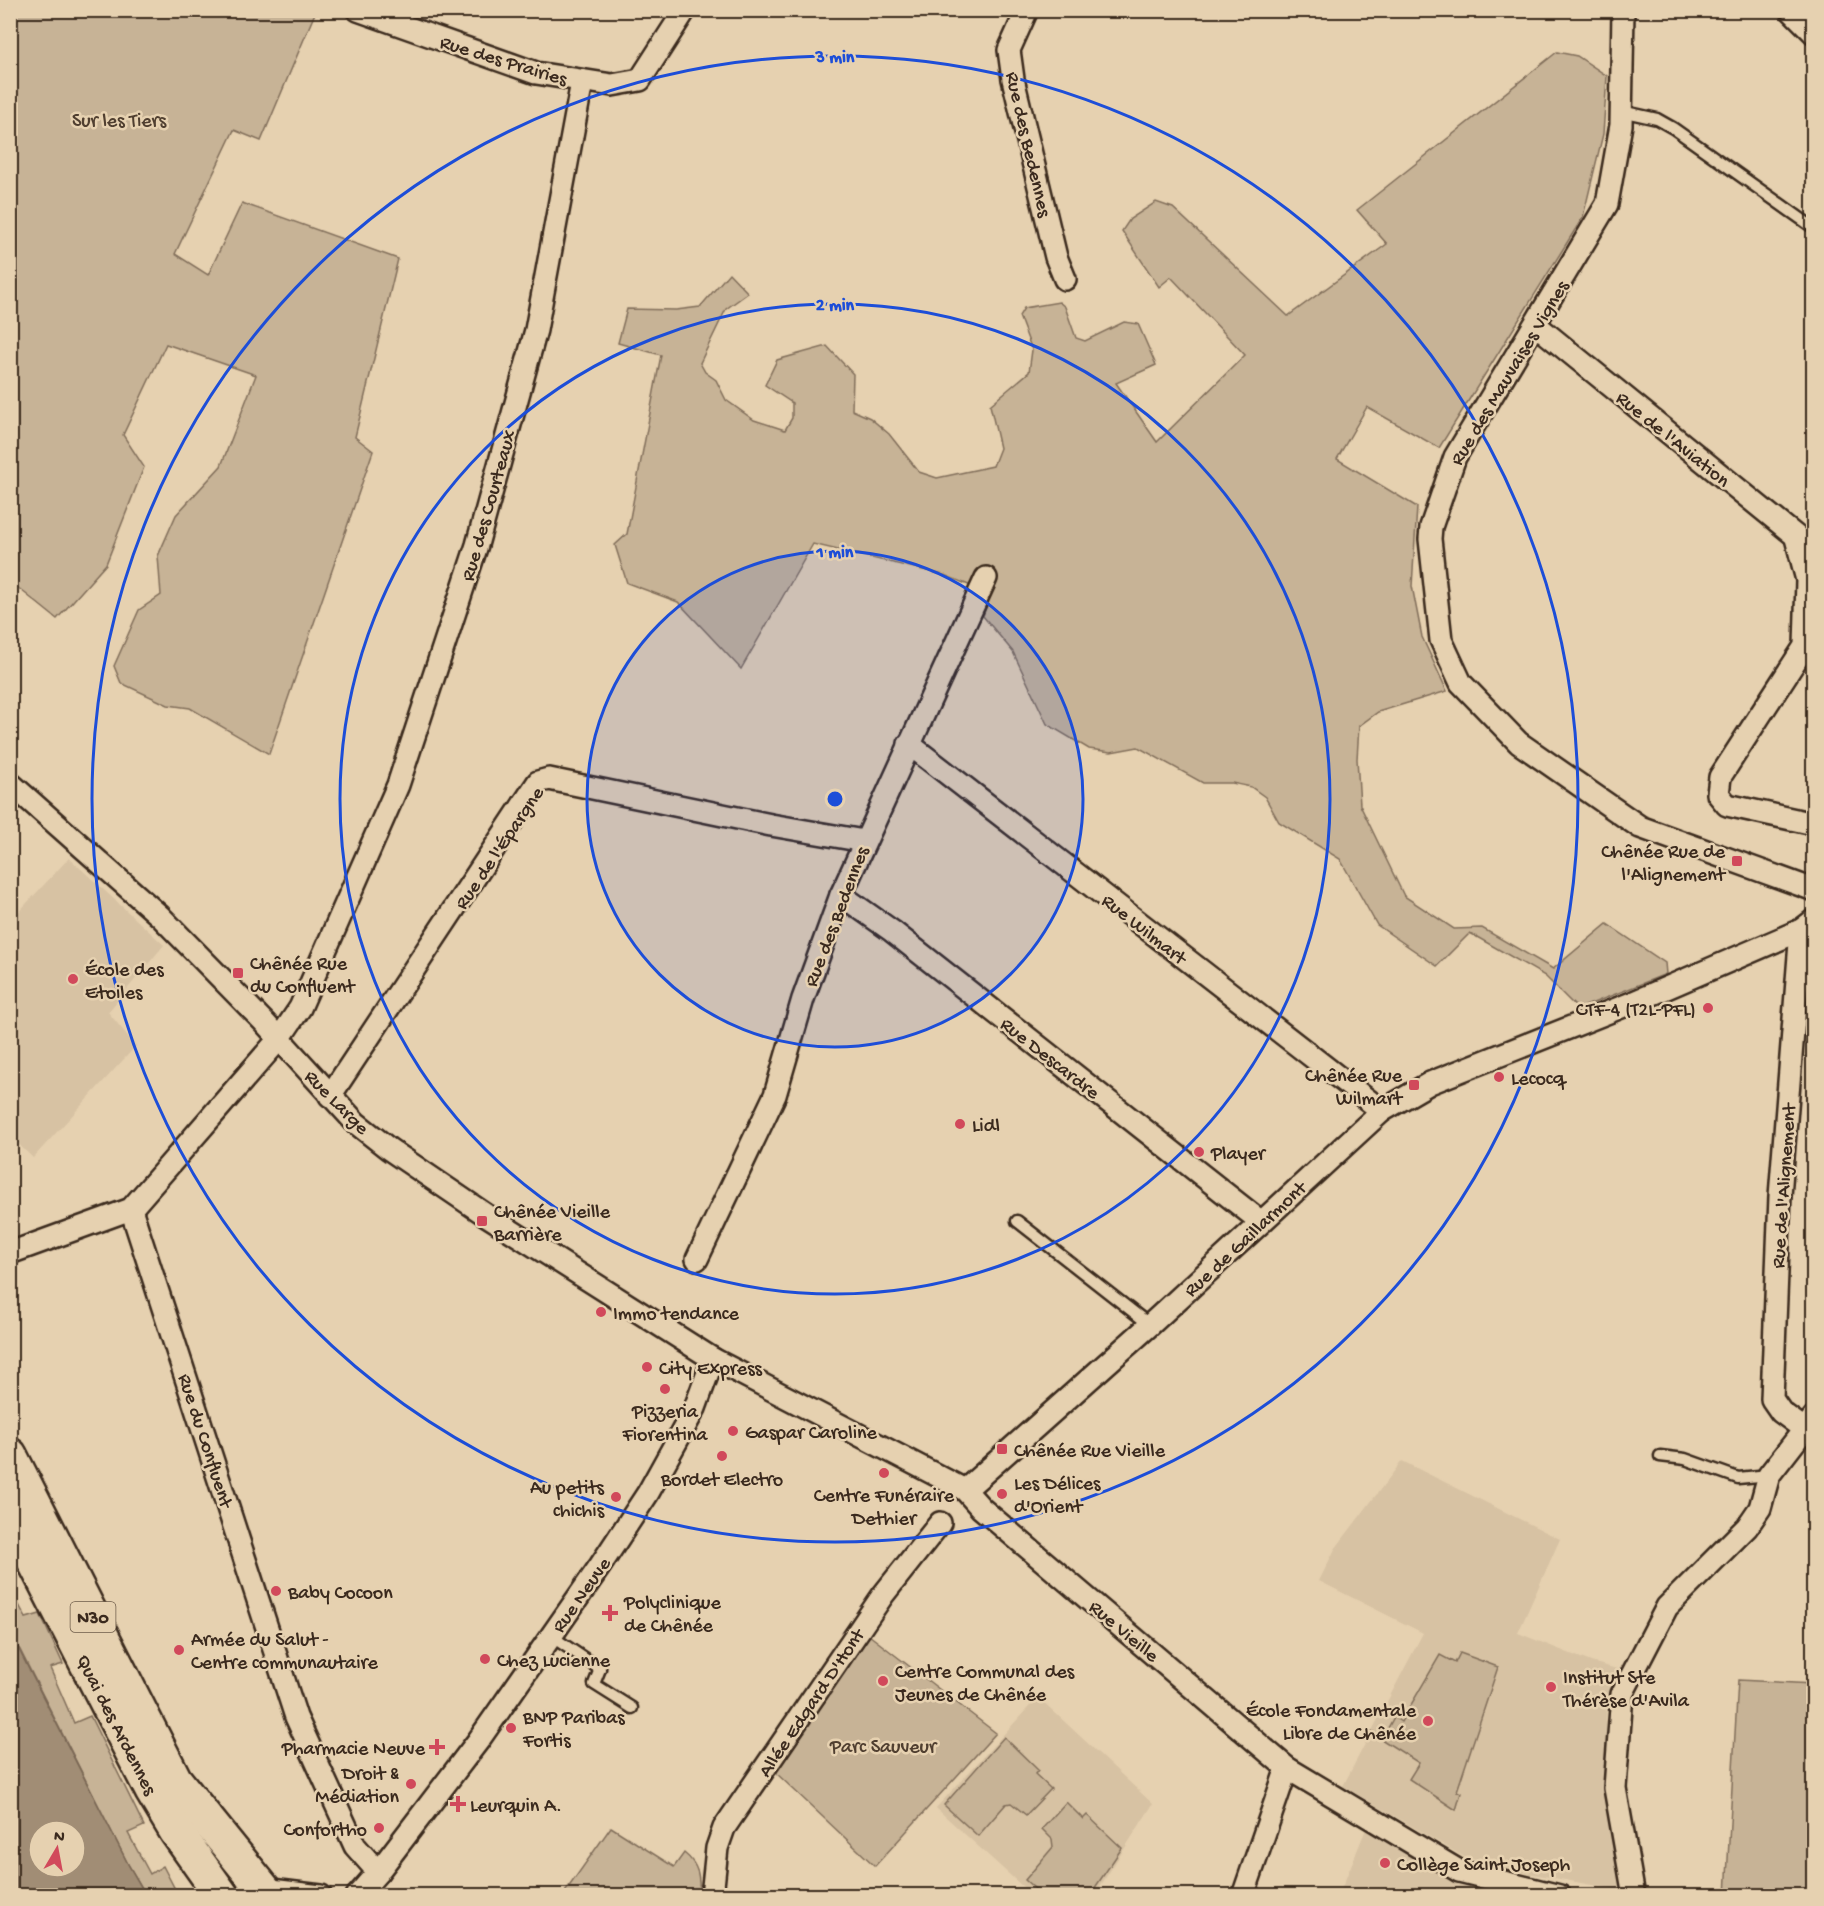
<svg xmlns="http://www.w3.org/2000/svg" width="1824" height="1906" font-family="'Gochi Hand',sans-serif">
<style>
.built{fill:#d7c2a3}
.green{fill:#c7b396;stroke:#816e5a;stroke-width:1.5}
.water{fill:#a18d74;stroke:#786552;stroke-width:1.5;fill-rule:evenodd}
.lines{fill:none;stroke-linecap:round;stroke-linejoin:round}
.service-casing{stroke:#3b2a1e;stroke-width:15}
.minor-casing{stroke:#3b2a1e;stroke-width:26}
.primary-casing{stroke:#3b2a1e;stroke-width:38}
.service{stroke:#e6d1b0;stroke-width:10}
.minor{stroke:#e6d1b0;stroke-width:21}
.primary{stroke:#e6d1b0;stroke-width:33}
.ring{fill:none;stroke:#1d4ed8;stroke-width:3}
.poi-dot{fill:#d1495b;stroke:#e6d1b0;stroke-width:2}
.labels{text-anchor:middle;stroke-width:5;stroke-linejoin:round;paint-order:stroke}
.shield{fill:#e6d1b0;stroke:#6e5c4a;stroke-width:1.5}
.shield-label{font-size:18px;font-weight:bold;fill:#3b2a1e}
.street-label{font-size:20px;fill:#3b2a1e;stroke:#e6d1b0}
.park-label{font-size:20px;fill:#503f30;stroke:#e6d1b0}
.poi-label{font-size:20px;fill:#3b2a1e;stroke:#e6d1b0;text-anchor:start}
.centre{fill:#1d4ed8;stroke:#e6d1b0;stroke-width:3}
.ring-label{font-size:18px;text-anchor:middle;font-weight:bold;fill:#1d4ed8;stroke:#e6d1b0;stroke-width:5;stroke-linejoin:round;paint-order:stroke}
</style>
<rect width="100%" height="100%" fill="#e6d1b0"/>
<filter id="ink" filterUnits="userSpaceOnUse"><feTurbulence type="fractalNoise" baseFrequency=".0167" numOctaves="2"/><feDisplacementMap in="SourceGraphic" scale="12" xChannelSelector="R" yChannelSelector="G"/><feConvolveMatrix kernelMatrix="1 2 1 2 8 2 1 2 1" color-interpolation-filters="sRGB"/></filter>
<g filter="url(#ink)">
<g class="built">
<polygon points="69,858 164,945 108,1012 136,1046 33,1158 11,1137 11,920"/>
<polygon points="1402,1461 1560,1539 1518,1633 1591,1662 1617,1669 1606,1705 1606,1752 1611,1821 1626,1884 1619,1890 1522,1872 1464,1857 1343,1786 1423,1633 1319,1581 1335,1549"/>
<polygon points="1038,1697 1153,1804 1094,1896 1032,1895 936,1808"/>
<polygon points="1366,1829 1445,1878 1489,1895 1339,1895"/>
</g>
<g class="green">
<polygon points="308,11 315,13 261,141 234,130 175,254 208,275 242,203 398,259 355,437 373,451 269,754 190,708 168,705 121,683 114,666 139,610 161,595 158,556 176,515 221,466 256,375 166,344 123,435 144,467 106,564 57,619 11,582 11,11"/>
<polygon points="1557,52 1577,56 1607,76 1603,134 1583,217 1439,448 1367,407 1337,459 1417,507 1412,586 1422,637 1447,691 1378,712 1359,726 1357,759 1360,805 1404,896 1454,929 1482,928 1553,969 1607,924 1665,963 1666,974 1578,1009 1545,976 1470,933 1437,966 1377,925 1340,859 1279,822 1265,797 1251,787 1232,783 1203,783 1138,747 1111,752 1089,749 1047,724 1013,652 983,616 991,594 944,575 813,544 741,669 678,602 627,583 615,545 627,534 661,355 618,343 627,309 676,310 700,307 729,273 748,293 726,309 700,363 705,372 716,380 726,400 754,420 785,430 792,418 792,403 765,385 777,360 827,346 853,374 852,410 870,418 889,434 919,472 937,478 993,466 1000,448 990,405 1029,372 1032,350 1019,316 1024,308 1059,302 1065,307 1076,338 1085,341 1124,322 1138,324 1156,365 1116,383 1157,442 1245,355 1171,277 1159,287 1122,231 1130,219 1156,202 1173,208 1288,316 1387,244 1357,210"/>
<polygon points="10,1588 26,1618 40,1614 63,1664 50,1668 74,1723 90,1716 144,1826 128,1833 150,1874 163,1866 178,1895 146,1895 129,1866 11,1632"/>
<polygon points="865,1632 996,1733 875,1866 776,1773"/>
<polygon points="1460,1653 1498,1667 1457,1791 1461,1793 1456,1810 1409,1779 1419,1763 1370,1732 1371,1731 1383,1737 1394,1717 1401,1722 1440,1655 1455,1663"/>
<polygon points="1738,1680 1813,1684 1813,1895 1726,1895"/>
<polygon points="1004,1737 1038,1770 1035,1774 1051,1789 1026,1815 1011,1803 1006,1804 978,1836 944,1805"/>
<polygon points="1066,1802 1083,1819 1087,1815 1122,1848 1090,1895 1042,1895 1025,1880 1053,1847 1052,1839 1042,1829"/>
<path d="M 611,1827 L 674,1867 L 684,1853 C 699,1865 700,1877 699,1895 L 563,1895 Z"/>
</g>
<path class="water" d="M 10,1632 L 129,1866 L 146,1895 L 11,1895 ZM 39,1831 L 75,1831 L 75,1867 L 39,1867 Z"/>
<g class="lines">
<g class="service-casing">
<g id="service">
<polyline points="1621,111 1657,119 1673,128 1814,228"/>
<polyline points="1017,1221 1150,1325"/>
<polyline points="1660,1456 1685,1459 1738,1478 1769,1475"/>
<polyline points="551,1636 600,1669 594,1684 632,1708"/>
</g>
</g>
<g class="minor-casing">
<g id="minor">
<polyline points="358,10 536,73 612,85 640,80 685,10"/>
<polyline points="1027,10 1009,50 1013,79 1056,257 1065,279"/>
<polyline points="1623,10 1621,125 1607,204 1455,457 1431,527 1430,539 1441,640 1461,683 1519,743 1640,827 1814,890"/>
<polyline points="1791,10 1814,33"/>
<polyline points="1536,325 1808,546"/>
<polyline points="1796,538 1807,580 1805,646 1720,777 1718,794 1727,805 1814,824"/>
<polyline points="909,744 1382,1111"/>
<polyline points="10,783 160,916 264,1022 356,1123 389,1149 486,1215 713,1359 965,1490 981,1508 1287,1768 1459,1871 1560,1896"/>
<polyline points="841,895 892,931 1260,1221"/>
<polyline points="1801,930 1780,1196 1772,1399 1781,1412 1804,1429"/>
<polyline points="330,1096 538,782 549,779 771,825 864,841"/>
<polyline points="131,1209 296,1717 355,1846 378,1872"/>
<polyline points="10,1253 131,1209 279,1039 300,1008 398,785 477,545 536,330 582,82"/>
<polyline points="697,1259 775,1095 803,999 841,895 986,578"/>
<polyline points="965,1490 1150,1325 1382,1111 1430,1083 1634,1002 1801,930 1814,920"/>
<polyline points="263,1889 321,1896"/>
<polyline points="357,1896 378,1872 478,1741 600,1566 648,1493 695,1408 713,1359"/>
<polyline points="712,1896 717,1848 724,1828 883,1595 940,1523"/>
<polyline points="1243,1896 1287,1768"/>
<polyline points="1634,1896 1615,1788 1622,1694 1667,1607 1747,1527 1760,1508 1769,1475 1814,1417"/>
</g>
</g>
<g class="primary-casing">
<g id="primary">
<polyline points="10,1455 175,1780 269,1896"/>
<polyline points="10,1514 152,1791 176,1831 222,1896"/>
</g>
</g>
<use href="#service" class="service"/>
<use href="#minor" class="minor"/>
<use href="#primary" class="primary"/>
</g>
</g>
<circle cx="835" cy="799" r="248" fill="#1d4ed8" fill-opacity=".12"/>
<g class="ring">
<circle cx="835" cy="799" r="248"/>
<circle cx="835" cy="799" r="495"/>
<circle cx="835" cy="799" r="743"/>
</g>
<g class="poi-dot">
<rect x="1731" y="855" width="12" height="12" rx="3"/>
<rect x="232" y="967" width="12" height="12" rx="3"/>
<circle cx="73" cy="979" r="6"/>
<circle cx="1708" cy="1008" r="6"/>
<circle cx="1499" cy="1077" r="6"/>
<rect x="1408" y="1079" width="12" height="12" rx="3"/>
<circle cx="960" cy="1124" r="6"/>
<circle cx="1199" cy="1152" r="6"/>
<rect x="476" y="1215" width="12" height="12" rx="3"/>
<circle cx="601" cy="1312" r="6"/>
<circle cx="647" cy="1367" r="6"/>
<circle cx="665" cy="1389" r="6"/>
<circle cx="733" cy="1431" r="6"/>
<rect x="996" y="1443" width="12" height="12" rx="3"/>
<circle cx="722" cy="1456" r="6"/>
<circle cx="884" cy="1473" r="6"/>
<circle cx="1002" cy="1494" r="6"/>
<circle cx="616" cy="1497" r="6"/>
<circle cx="276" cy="1591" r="6"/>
<path d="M607 1604h6v6h6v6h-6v6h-6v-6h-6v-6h6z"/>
<circle cx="179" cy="1650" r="6"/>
<circle cx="485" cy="1659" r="6"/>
<circle cx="883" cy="1681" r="6"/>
<circle cx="1551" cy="1687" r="6"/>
<circle cx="1428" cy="1721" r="6"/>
<circle cx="511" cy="1728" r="6"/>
<path d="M434 1738h6v6h6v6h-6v6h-6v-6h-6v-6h6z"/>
<circle cx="411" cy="1784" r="6"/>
<path d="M455 1795h6v6h6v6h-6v6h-6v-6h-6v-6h6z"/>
<circle cx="379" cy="1828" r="6"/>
<circle cx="1385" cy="1863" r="6"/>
</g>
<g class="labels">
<rect class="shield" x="70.5" y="1602" width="45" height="30" rx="4.5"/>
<g class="shield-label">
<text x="93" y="1623">N30</text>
</g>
<g class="street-label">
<text transform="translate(504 59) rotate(17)" y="7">Rue des Prairies</text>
<text transform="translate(1030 144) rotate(77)" y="7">Rue des Bedennes</text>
<text transform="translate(1508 372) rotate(-59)" y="7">Rue des Mauvaises Vignes</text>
<text transform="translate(1674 438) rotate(39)" y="7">Rue de l'Aviation</text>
<text transform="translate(487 505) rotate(-74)" y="7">Rue des Courteaux</text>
<text transform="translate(498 847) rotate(-56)" y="7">Rue de l'Épargne</text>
<text transform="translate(835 916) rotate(-69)" y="7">Rue des Bedennes</text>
<text transform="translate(1145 928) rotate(38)" y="7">Rue Wilmart</text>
<text transform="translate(1051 1057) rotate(38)" y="7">Rue Descardre</text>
<text transform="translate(338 1101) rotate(45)" y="7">Rue Large</text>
<text transform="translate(1782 1186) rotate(-86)" y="7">Rue de l'Alignement</text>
<text transform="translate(1244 1238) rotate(-43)" y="7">Rue de Gaillarmont</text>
<text transform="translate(207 1440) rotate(72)" y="7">Rue du Confluent</text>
<text transform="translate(580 1594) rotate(-55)" y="7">Rue Neuve</text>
<text transform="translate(1125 1630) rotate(40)" y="7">Rue Vieille</text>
<text transform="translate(810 1702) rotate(-56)" y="7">Allée Edgard D'Hont</text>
<text transform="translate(118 1724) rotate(63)" y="7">Quai des Ardennes</text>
</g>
<g class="park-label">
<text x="119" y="126">Sur les Tiers</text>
<text x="883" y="1752">Parc Sauveur</text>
</g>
<g class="poi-label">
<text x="1725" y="857" text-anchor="end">Chênée Rue de<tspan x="1725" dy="23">l'Alignement</tspan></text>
<text x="250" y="969">Chênée Rue<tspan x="250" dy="23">du Confluent</tspan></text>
<text x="85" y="975">École des<tspan x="85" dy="23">Etoiles</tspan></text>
<text x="1696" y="1015" text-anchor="end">CTF-4 (T2L-PFL)</text>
<text x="1402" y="1081" text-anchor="end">Chênée Rue<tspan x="1402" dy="23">Wilmart</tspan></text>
<text x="1511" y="1084">Lecocq</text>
<text x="972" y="1131">Lidl</text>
<text x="1211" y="1159">Player</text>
<text x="494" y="1217">Chênée Vieille<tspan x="494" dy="23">Barrière</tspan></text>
<text x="613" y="1319">Immo tendance</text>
<text x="659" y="1374">City Express</text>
<text x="665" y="1417" text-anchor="middle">Pizzeria<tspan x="665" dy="23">Fiorentina</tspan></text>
<text x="745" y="1438">Gaspar Caroline</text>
<text x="1014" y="1456">Chênée Rue Vieille</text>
<text x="722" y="1485" text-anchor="middle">Bordet Electro</text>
<text x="1014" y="1489">Les Délices<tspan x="1014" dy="23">d'Orient</tspan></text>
<text x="604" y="1493" text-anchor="end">Au petits<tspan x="604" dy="23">chichis</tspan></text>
<text x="884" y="1501" text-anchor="middle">Centre Funéraire<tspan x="884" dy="23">Dethier</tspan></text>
<text x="288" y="1598">Baby Cocoon</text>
<text x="624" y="1608">Polyclinique<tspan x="624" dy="23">de Chênée</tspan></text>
<text x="191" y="1645">Armée du Salut -<tspan x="191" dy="23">Centre communautaire</tspan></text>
<text x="497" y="1666">Chez Lucienne</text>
<text x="895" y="1677">Centre Communal des<tspan x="895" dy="23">Jeunes de Chênée</tspan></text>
<text x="1563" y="1683">Institut Ste<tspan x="1563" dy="23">Thérèse d'Avila</tspan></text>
<text x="1416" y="1716" text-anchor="end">École Fondamentale<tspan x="1416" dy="23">Libre de Chênée</tspan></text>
<text x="523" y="1723">BNP Paribas<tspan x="523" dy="23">Fortis</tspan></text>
<text x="425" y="1754" text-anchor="end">Pharmacie Neuve</text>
<text x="399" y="1779" text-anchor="end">Droit &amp;<tspan x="399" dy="23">Médiation</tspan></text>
<text x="470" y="1811">Leurquin A.</text>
<text x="367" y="1835" text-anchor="end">Confortho</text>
<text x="1397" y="1870">Collège Saint Joseph</text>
</g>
</g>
<circle cx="835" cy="799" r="9" class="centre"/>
<g class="ring-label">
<text x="835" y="62">3 min</text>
<text x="835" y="310">2 min</text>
<text x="835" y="557">1 min</text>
</g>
<rect width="1824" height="1906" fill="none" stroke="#e6d1b0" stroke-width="36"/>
<rect x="18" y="18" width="1788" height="1870" fill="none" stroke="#3b2a1e" stroke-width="2" filter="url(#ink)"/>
<g transform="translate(57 1849) rotate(10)"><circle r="28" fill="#e6d1b0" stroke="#a28e76" stroke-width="1.5"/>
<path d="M0-4.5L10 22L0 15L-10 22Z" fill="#d1495b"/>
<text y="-9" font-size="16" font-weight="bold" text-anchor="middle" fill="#3b2a1e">N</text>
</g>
</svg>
